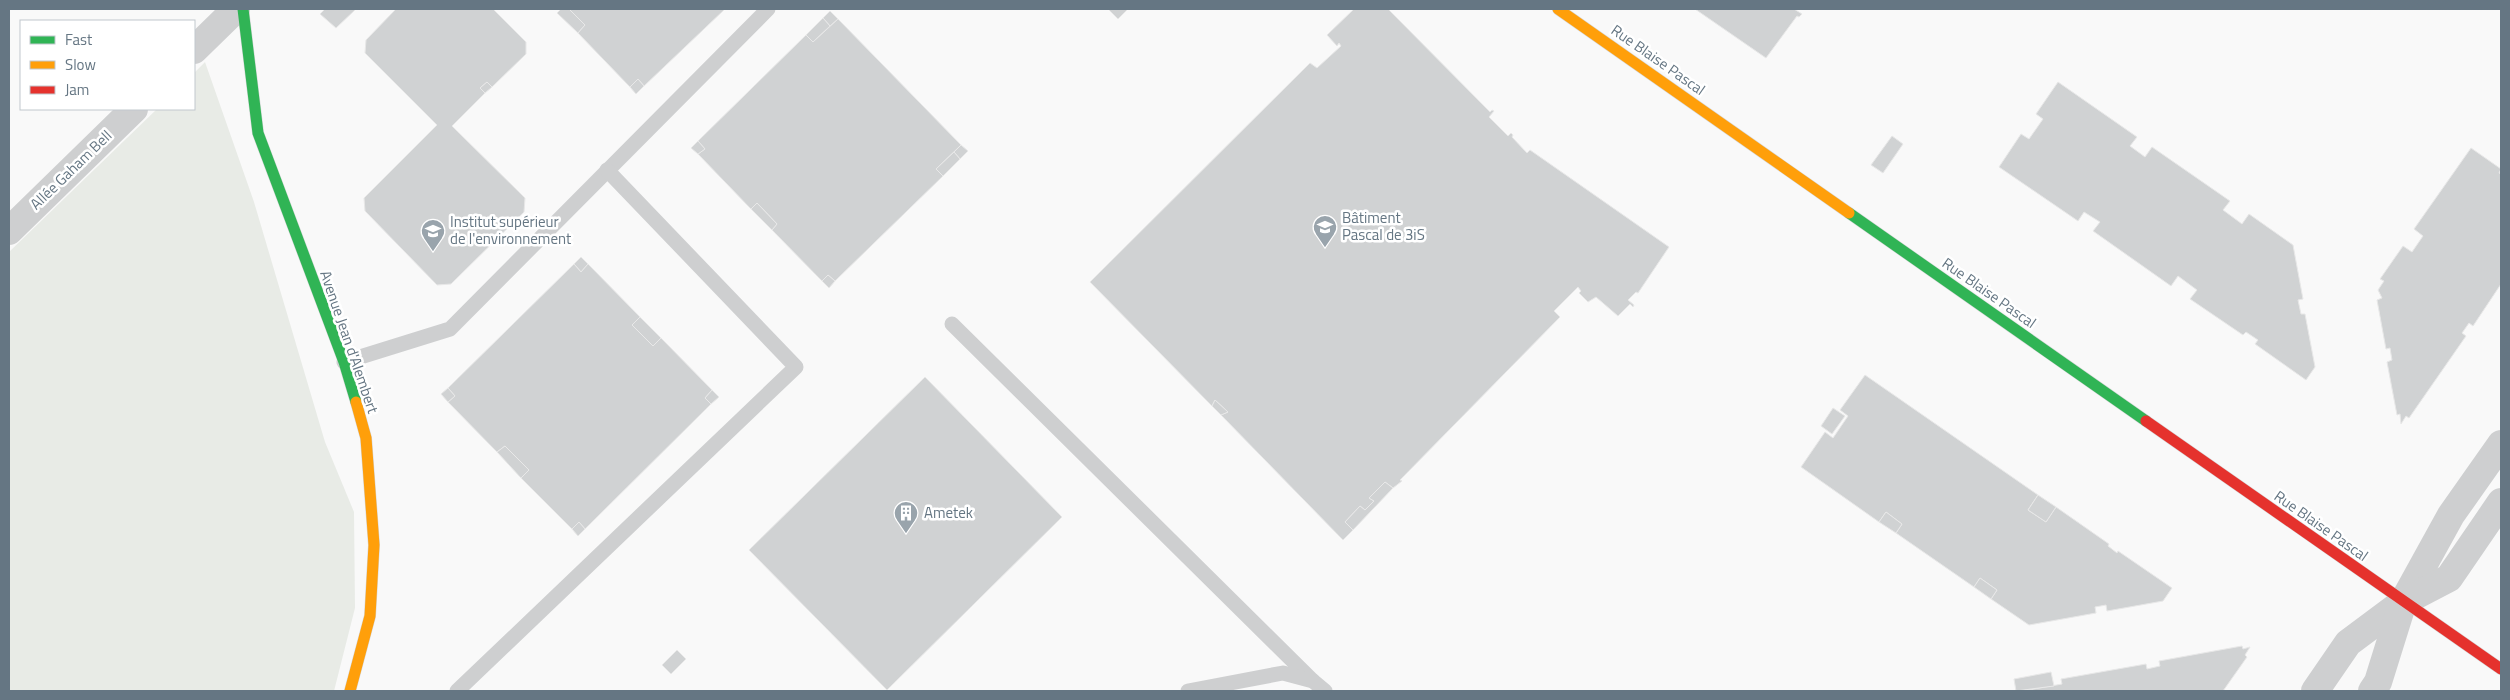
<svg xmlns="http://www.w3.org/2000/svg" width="2510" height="700" font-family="'Titillium Web',sans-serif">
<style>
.green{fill:#e8ebe6}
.building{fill:#d0d2d3;stroke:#e8e8e8}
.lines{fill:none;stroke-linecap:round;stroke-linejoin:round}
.fast-casing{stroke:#d5d6d7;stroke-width:12}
.slow-casing{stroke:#d5d6d7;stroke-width:12}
.jam-casing{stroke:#d5d6d7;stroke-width:12}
.lane{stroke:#cecfd0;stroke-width:15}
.street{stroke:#cecfd0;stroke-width:28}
.fast{stroke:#30b455;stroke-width:11}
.slow{stroke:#ff9f0a;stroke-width:11}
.jam{stroke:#e5322d;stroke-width:11}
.labels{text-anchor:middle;stroke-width:5;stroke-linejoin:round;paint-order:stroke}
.street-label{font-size:15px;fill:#657683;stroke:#fff}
.poi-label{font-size:15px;fill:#657683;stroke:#fff;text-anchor:start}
</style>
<rect width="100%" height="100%" fill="#f9f9f9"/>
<polygon class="green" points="205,62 254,202 325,442 354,512 355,608 334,691 9,691 9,252 157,109 194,109 194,73"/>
<g class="building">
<polygon points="325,9 356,9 336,28 320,14"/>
<polygon points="396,9 493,9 526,42 526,54 492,87 487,82 480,88 485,93 452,126 525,198 524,212 451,284 437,285 365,211 364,198 437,125 365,53 366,40"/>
<polygon points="561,9 569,9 585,25 578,33 557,13"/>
<polygon points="569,9 725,9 644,86 638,79 630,87 578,33 585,25"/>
<polygon points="1108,9 1128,9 1118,19"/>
<polygon points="1354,9 1388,9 1490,112 1492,110 1494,111 1489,117 1508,136 1511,133 1513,135 1512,137 1527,153 1530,150 1669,247 1638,293 1636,292 1628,300 1634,305 1633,307 1630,304 1618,316 1596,297 1588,302 1579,293 1581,291 1578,287 1554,311 1560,317 1400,480 1402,481 1393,488 1385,482 1369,498 1374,501 1365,510 1360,506 1345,522 1353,530 1343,540 1221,415 1228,412 1215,400 1212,406 1090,282 1310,63 1317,68 1341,46 1339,43 1337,46 1327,35"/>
<polygon points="1695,9 1794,9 1802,14 1799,17 1797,16 1766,58"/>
<polygon points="830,11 838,19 830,26 823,18"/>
<polygon points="823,18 830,26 813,42 806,35"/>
<polygon points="838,19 961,145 936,169 943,176 835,281 828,275 822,281 772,230 777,224 757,203 751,209 698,154 705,149 698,141 806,35 813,42"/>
<polygon points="638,79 644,86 636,94 630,87"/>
<polygon points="487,82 492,87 485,93 480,88"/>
<polygon points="2058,82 2137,137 2130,146 2145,157 2152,147 2230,201 2223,210 2242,224 2249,214 2293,245 2303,299 2298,300 2301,314 2305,314 2315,367 2306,380 2255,344 2258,340 2246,332 2243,335 2190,299 2197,290 2178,276 2171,286 2093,231 2100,222 2084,212 2078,221 1999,167 2021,134 2029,139 2043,119 2036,114"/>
<polygon points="1892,136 1903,144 1883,173 1871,165"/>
<polygon points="698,141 705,149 698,154 691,148"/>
<polygon points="961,145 968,151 960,159 954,152"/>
<polygon points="2471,148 2501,169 2499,173 2501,174 2501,284 2473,326 2469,323 2462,333 2466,336 2409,418 2406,416 2401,424 2400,414 2397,415 2387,362 2392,360 2390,348 2386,349 2377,300 2382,298 2378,290 2384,281 2380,279 2403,246 2412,252 2423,236 2414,229"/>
<polygon points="954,152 960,159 943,176 936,169"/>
<polygon points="757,203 777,224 772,230 751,209"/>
<polygon points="581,257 588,264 581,272 574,264"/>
<polygon points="574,264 581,272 588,264 640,317 632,325 653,346 661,338 712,390 705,398 711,404 585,529 579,522 572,529 521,478 529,470 505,446 497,452 448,402 455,396 448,388"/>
<polygon points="828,275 835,281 829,288 822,281"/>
<polygon points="640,317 661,338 653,346 632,325"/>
<polygon points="1865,375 2038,495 2028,510 2046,522 2056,507 2109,544 2108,546 2117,553 2118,551 2172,588 2163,601 2107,611 2106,605 2095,607 2096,613 2029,625 1991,599 1997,590 1980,578 1974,587 1896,533 1902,524 1886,512 1879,522 1801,467 1825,432 1833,438 1848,416 1840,410"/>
<polygon points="925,377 1062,517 887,690 749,550"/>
<polygon points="448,388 455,396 448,402 441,394"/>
<polygon points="712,390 719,397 711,404 705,398"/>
<polygon points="1215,400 1228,412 1221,415 1212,406"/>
<polygon points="1833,408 1845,416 1832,434 1821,426"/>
<polygon points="505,446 529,470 521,478 497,452"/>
<polygon points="1385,482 1393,488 1353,530 1345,522 1360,506 1365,510 1374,501 1369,498"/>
<polygon points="2038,495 2056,507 2046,522 2028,510"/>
<polygon points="1886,512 1902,524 1896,533 1879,522"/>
<polygon points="579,522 585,529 578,536 572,529"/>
<polygon points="1980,578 1997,590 1991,599 1974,587"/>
<polygon points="2242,646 2243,649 2250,647 2245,655 2247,657 2223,691 2022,691 2062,684 2061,679 2146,664 2147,669 2160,666 2159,661"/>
<polygon points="677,650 686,659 671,674 662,665"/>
<polygon points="2051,672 2054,686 2016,691 2014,679"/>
</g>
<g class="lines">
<g class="fast-casing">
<g id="fast">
<polyline points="243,9 258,133 344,362 356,402"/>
<polyline points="1849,213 2146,421"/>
</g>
</g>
<g class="slow-casing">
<g id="slow">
<polyline points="1558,9 1849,213"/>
<polyline points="350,691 370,616 374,545 366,438 356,402"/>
</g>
</g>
<g class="jam-casing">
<polyline id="jam" points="2146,421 2501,669"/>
</g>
<g class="lane">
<polyline points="952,324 1313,681"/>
<polyline points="344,362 450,329 768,9"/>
<polyline points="457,691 796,367 607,170"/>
<polyline points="1188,691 1283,673 1313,681 1325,691"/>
</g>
<g class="street">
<polyline points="194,50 236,9"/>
<polyline points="9,231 134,109"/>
<polyline points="2315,691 2348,643 2403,602 2451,515 2501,444"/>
<polyline points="2372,691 2378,682 2403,602 2449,578 2501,502"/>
</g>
<use href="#fast" class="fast"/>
<use href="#slow" class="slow"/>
<use href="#jam" class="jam"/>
</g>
<defs>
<g id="university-pin" transform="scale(1.25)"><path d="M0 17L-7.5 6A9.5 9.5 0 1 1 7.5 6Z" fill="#99a4ac" stroke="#fff"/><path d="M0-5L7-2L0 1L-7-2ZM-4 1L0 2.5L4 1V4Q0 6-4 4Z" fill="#fff"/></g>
<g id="building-pin" transform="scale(1.25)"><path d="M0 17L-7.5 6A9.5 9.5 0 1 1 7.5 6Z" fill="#99a4ac" stroke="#fff"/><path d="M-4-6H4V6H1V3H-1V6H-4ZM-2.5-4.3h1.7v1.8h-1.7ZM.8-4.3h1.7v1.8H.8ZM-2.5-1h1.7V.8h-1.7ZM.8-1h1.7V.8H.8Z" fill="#fff"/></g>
</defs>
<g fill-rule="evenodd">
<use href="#university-pin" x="1325" y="227"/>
<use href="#university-pin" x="433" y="231"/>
<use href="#building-pin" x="906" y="513"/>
</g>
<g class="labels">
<g class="street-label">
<text transform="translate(1658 60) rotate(35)" y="5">Rue Blaise Pascal</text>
<text transform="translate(71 170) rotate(-44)" y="5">Allée Gaham Bell</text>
<text transform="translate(1989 293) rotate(35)" y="5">Rue Blaise Pascal</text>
<text transform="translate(349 342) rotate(71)" y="5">Avenue Jean d'Alembert</text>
<text transform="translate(2321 526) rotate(35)" y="5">Rue Blaise Pascal</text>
</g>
<g class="poi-label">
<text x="1342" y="223">Bâtiment<tspan x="1342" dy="17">Pascal de 3iS</tspan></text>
<text x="450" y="227">Institut supérieur<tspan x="450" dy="17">de l'environnement</tspan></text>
<text x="924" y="518">Ametek</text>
</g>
</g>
<rect width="2510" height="700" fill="none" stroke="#657683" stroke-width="20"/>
<rect x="20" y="20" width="175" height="90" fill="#ffffff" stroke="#c1c8cd"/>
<rect x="30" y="36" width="25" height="8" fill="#30b455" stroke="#c1c8cd"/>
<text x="65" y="45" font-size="15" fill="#657683">Fast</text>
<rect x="30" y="61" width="25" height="8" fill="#ff9f0a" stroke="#c1c8cd"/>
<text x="65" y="70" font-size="15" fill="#657683">Slow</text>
<rect x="30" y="86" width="25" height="8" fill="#e5322d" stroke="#c1c8cd"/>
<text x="65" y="95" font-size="15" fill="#657683">Jam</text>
</svg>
